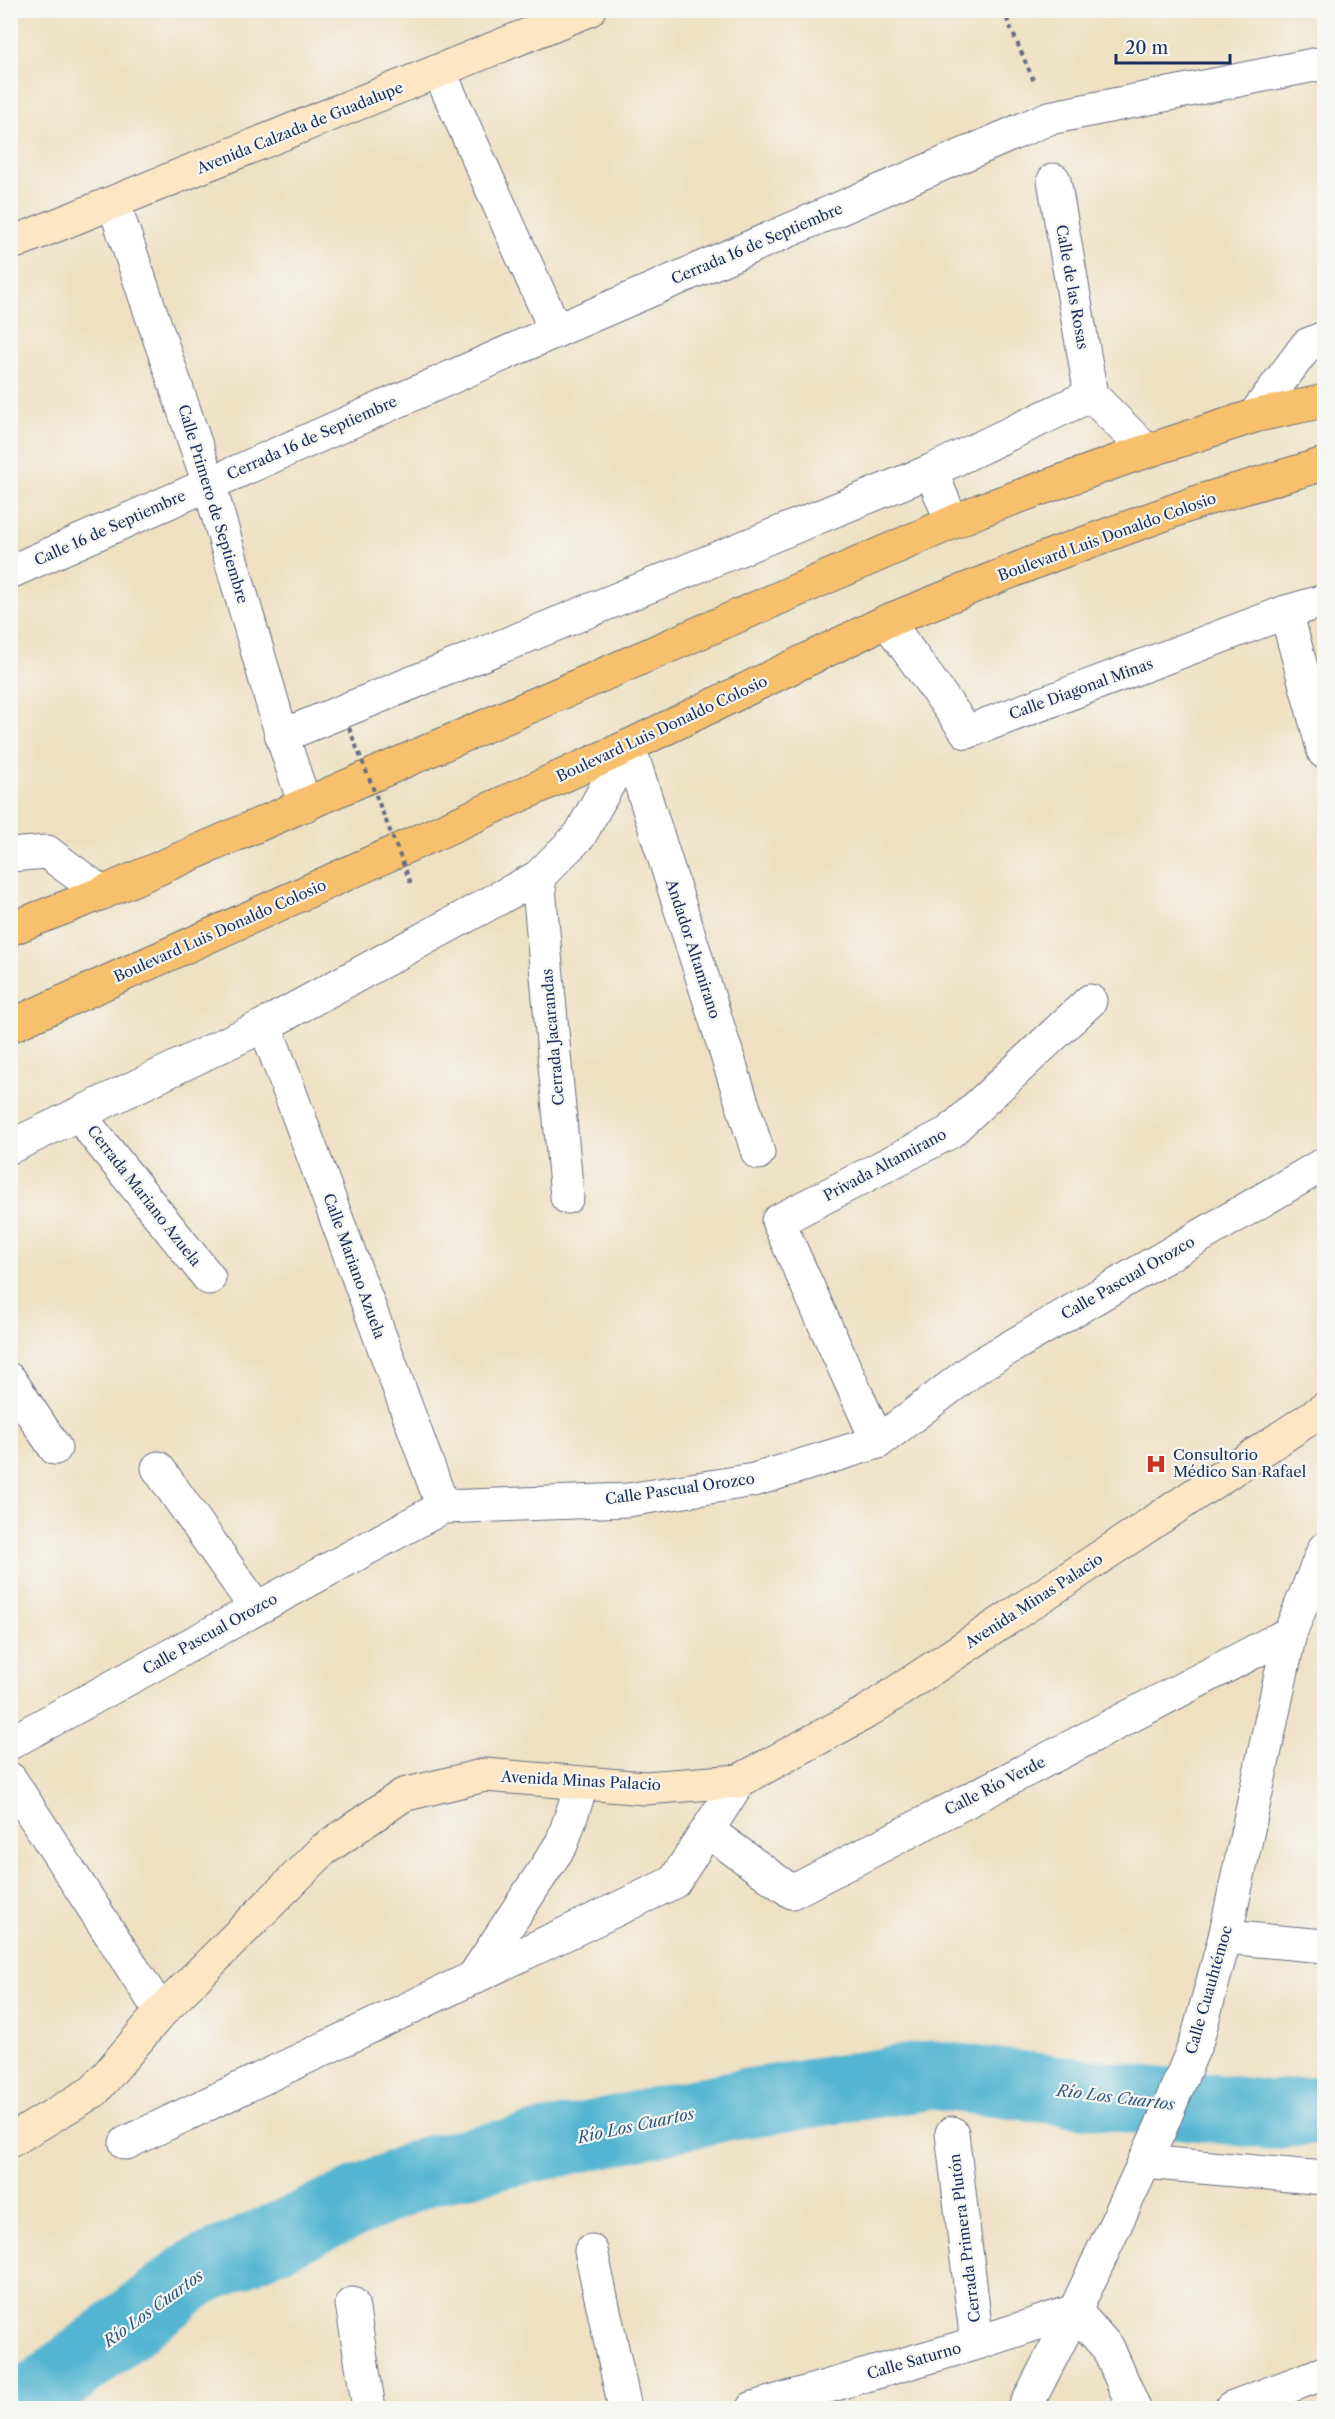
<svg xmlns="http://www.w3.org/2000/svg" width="1335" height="2419" font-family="'Libre Caslon Text',serif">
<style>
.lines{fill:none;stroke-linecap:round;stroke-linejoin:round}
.river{stroke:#52b5d1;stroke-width:69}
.street-casing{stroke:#656d81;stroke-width:35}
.secondary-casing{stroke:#656d81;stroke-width:35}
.highway-casing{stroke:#656d81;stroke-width:35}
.path{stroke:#656d81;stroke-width:4;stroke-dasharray:4.5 4.5;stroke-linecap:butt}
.street{stroke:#fff;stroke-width:33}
.secondary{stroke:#fce6c4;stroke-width:33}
.highway{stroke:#f7c06c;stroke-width:33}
.path-bridge{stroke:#656d81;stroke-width:4;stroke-dasharray:4.5 4.5;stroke-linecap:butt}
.labels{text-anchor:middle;stroke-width:4.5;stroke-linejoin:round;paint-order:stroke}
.street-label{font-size:15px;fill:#1b2f5e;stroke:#f6f6f2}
.poi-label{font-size:15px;fill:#1b2f5e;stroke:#f6f6f2;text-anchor:start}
.water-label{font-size:16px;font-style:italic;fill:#2c5780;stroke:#f6f6f2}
</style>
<rect width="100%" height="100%" fill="#f6f6f2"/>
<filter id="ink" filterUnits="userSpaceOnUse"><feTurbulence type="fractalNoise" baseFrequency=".0167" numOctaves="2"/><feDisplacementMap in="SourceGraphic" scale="12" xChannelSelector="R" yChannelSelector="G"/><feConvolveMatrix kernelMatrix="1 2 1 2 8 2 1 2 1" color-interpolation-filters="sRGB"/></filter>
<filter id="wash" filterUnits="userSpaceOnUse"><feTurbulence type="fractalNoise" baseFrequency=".008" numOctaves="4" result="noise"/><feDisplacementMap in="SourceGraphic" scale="24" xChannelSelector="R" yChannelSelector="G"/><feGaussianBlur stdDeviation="1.35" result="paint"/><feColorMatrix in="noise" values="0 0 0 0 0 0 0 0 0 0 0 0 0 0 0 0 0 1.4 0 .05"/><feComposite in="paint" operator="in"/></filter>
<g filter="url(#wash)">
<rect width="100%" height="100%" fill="#eee0c1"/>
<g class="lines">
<polyline class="river" points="10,2405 39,2394 196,2273 426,2171 727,2106 932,2075 1269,2115 1324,2110"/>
</g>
</g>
<g filter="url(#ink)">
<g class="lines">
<g class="street-casing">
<g id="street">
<polyline points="439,71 556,331"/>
<polyline points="1054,180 1091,395"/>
<polyline points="114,204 209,484 282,736 305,805"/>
<polyline points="1254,416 1307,345 1324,338"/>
<polyline points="931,471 952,522"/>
<polyline points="10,572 556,331 1049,118 1324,63"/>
<polyline points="1286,612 1324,752"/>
<polyline points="887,621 967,732 1286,612 1324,601"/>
<polyline points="282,736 931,471 1091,395 1147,451"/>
<polyline points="629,746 758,1153"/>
<polyline points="10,855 47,852 102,893"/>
<polyline points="538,877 567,1197"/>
<polyline points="265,1025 443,1507"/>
<polyline points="78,1114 209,1278"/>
<polyline points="10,1147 265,1025 538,877 580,835 629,746"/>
<polyline points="10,1380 55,1448"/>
<polyline points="878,1442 778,1221 950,1132 1090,1001"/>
<polyline points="158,1468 256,1608"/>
<polyline points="10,1743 443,1507 628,1500 754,1480 878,1442 978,1366 1324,1164"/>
<polyline points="10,1779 161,2012"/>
<polyline points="708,1831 792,1892 1290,1633"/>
<polyline points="1225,1937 1324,1946"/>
<polyline points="473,1978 562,1843 582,1784"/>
<polyline points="952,2133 977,2343"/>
<polyline points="126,2143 674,1882 739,1781"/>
<polyline points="1144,2162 1324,2178"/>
<polyline points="591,2251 625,2408"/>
<polyline points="352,2304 369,2408"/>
<polyline points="753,2408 977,2343 1075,2311 1108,2348 1134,2408"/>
<polyline points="1025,2408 1075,2311 1160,2129 1197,2040 1225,1937 1290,1633 1324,1549"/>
<polyline points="1231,2408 1324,2373"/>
</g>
</g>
<g class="secondary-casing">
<g id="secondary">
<polyline points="10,244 589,10"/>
<polyline points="10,2141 94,2091 161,2012 323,1850 403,1795 485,1775 645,1788 739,1781 865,1713 1324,1409"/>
</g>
</g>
<g class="highway-casing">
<g id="highway">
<polyline points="10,929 102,893 981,510 1126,458 1254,416 1324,401"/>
<polyline points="10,1026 629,746 887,621 1055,554 1203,500 1324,464"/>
</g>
</g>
<polyline class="path" points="1003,10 1035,84"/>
<use href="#street" class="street"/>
<use href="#secondary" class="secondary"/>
<use href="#highway" class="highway"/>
<polyline class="path-bridge" points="349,728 412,886"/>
</g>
</g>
<defs>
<g id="hospital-bare" transform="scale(1.62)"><path d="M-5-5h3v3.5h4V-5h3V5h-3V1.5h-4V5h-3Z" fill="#c8321e" stroke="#f6f6f2" stroke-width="2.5" paint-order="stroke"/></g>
</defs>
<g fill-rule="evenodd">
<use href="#hospital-bare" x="1156" y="1464"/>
</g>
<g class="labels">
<g class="street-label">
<text transform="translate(300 128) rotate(-22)" y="5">Avenida Calzada de Guadalupe</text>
<text transform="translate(757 244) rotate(-23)" y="5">Cerrada 16 de Septiembre</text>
<text transform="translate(1072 287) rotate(80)" y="5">Calle de las Rosas</text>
<text transform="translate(312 438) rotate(-24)" y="5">Cerrada 16 de Septiembre</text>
<text transform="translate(213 504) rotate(73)" y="5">Calle Primero de Septiembre</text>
<text transform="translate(110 528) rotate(-24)" y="5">Calle 16 de Septiembre</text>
<text transform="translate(1107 537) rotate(-20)" y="5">Boulevard Luis Donaldo Colosio</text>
<text transform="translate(1081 689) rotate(-20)" y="5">Calle Diagonal Minas</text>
<text transform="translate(662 729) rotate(-25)" y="5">Boulevard Luis Donaldo Colosio</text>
<text transform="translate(220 931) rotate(-24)" y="5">Boulevard Luis Donaldo Colosio</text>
<text transform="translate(693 949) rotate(72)" y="5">Andador Altamirano</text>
<text transform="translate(553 1037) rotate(-95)" y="5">Cerrada Jacarandas</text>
<text transform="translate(885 1165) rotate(-28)" y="5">Privada Altamirano</text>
<text transform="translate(144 1196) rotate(52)" y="5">Cerrada Mariano Azuela</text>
<text transform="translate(354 1266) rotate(70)" y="5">Calle Mariano Azuela</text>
<text transform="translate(1128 1278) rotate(-30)" y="5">Calle Pascual Orozco</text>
<text transform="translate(680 1489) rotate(-8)" y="5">Calle Pascual Orozco</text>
<text transform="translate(1034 1601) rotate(-33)" y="5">Avenida Minas Palacio</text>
<text transform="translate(210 1634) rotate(-29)" y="5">Calle Pascual Orozco</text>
<text transform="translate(581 1781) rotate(3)" y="5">Avenida Minas Palacio</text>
<text transform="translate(995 1786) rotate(-27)" y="5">Calle Río Verde</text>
<text transform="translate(1209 1990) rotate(-74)" y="5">Calle Cuauhtémoc</text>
<text transform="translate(965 2238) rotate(-97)" y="5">Cerrada Primera Plutón</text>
<text transform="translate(914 2361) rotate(-16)" y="5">Calle Saturno</text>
</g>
<g class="poi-label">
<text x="1173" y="1460">Consultorio<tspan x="1173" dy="17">Médico San Rafael</tspan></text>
</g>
<g class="water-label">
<text transform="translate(1116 2097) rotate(7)" y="6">Río Los Cuartos</text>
<text transform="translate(636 2125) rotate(-12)" y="6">Río Los Cuartos</text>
<text transform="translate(153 2308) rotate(-36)" y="6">Río Los Cuartos</text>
</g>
</g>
<rect width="1335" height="2419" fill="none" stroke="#f6f6f2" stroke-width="36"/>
<path d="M1116 54v9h114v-9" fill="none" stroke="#1b2f5e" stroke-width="3"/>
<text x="1125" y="54" font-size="18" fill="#1b2f5e" stroke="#f6f6f2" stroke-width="4.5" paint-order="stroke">20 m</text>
</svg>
